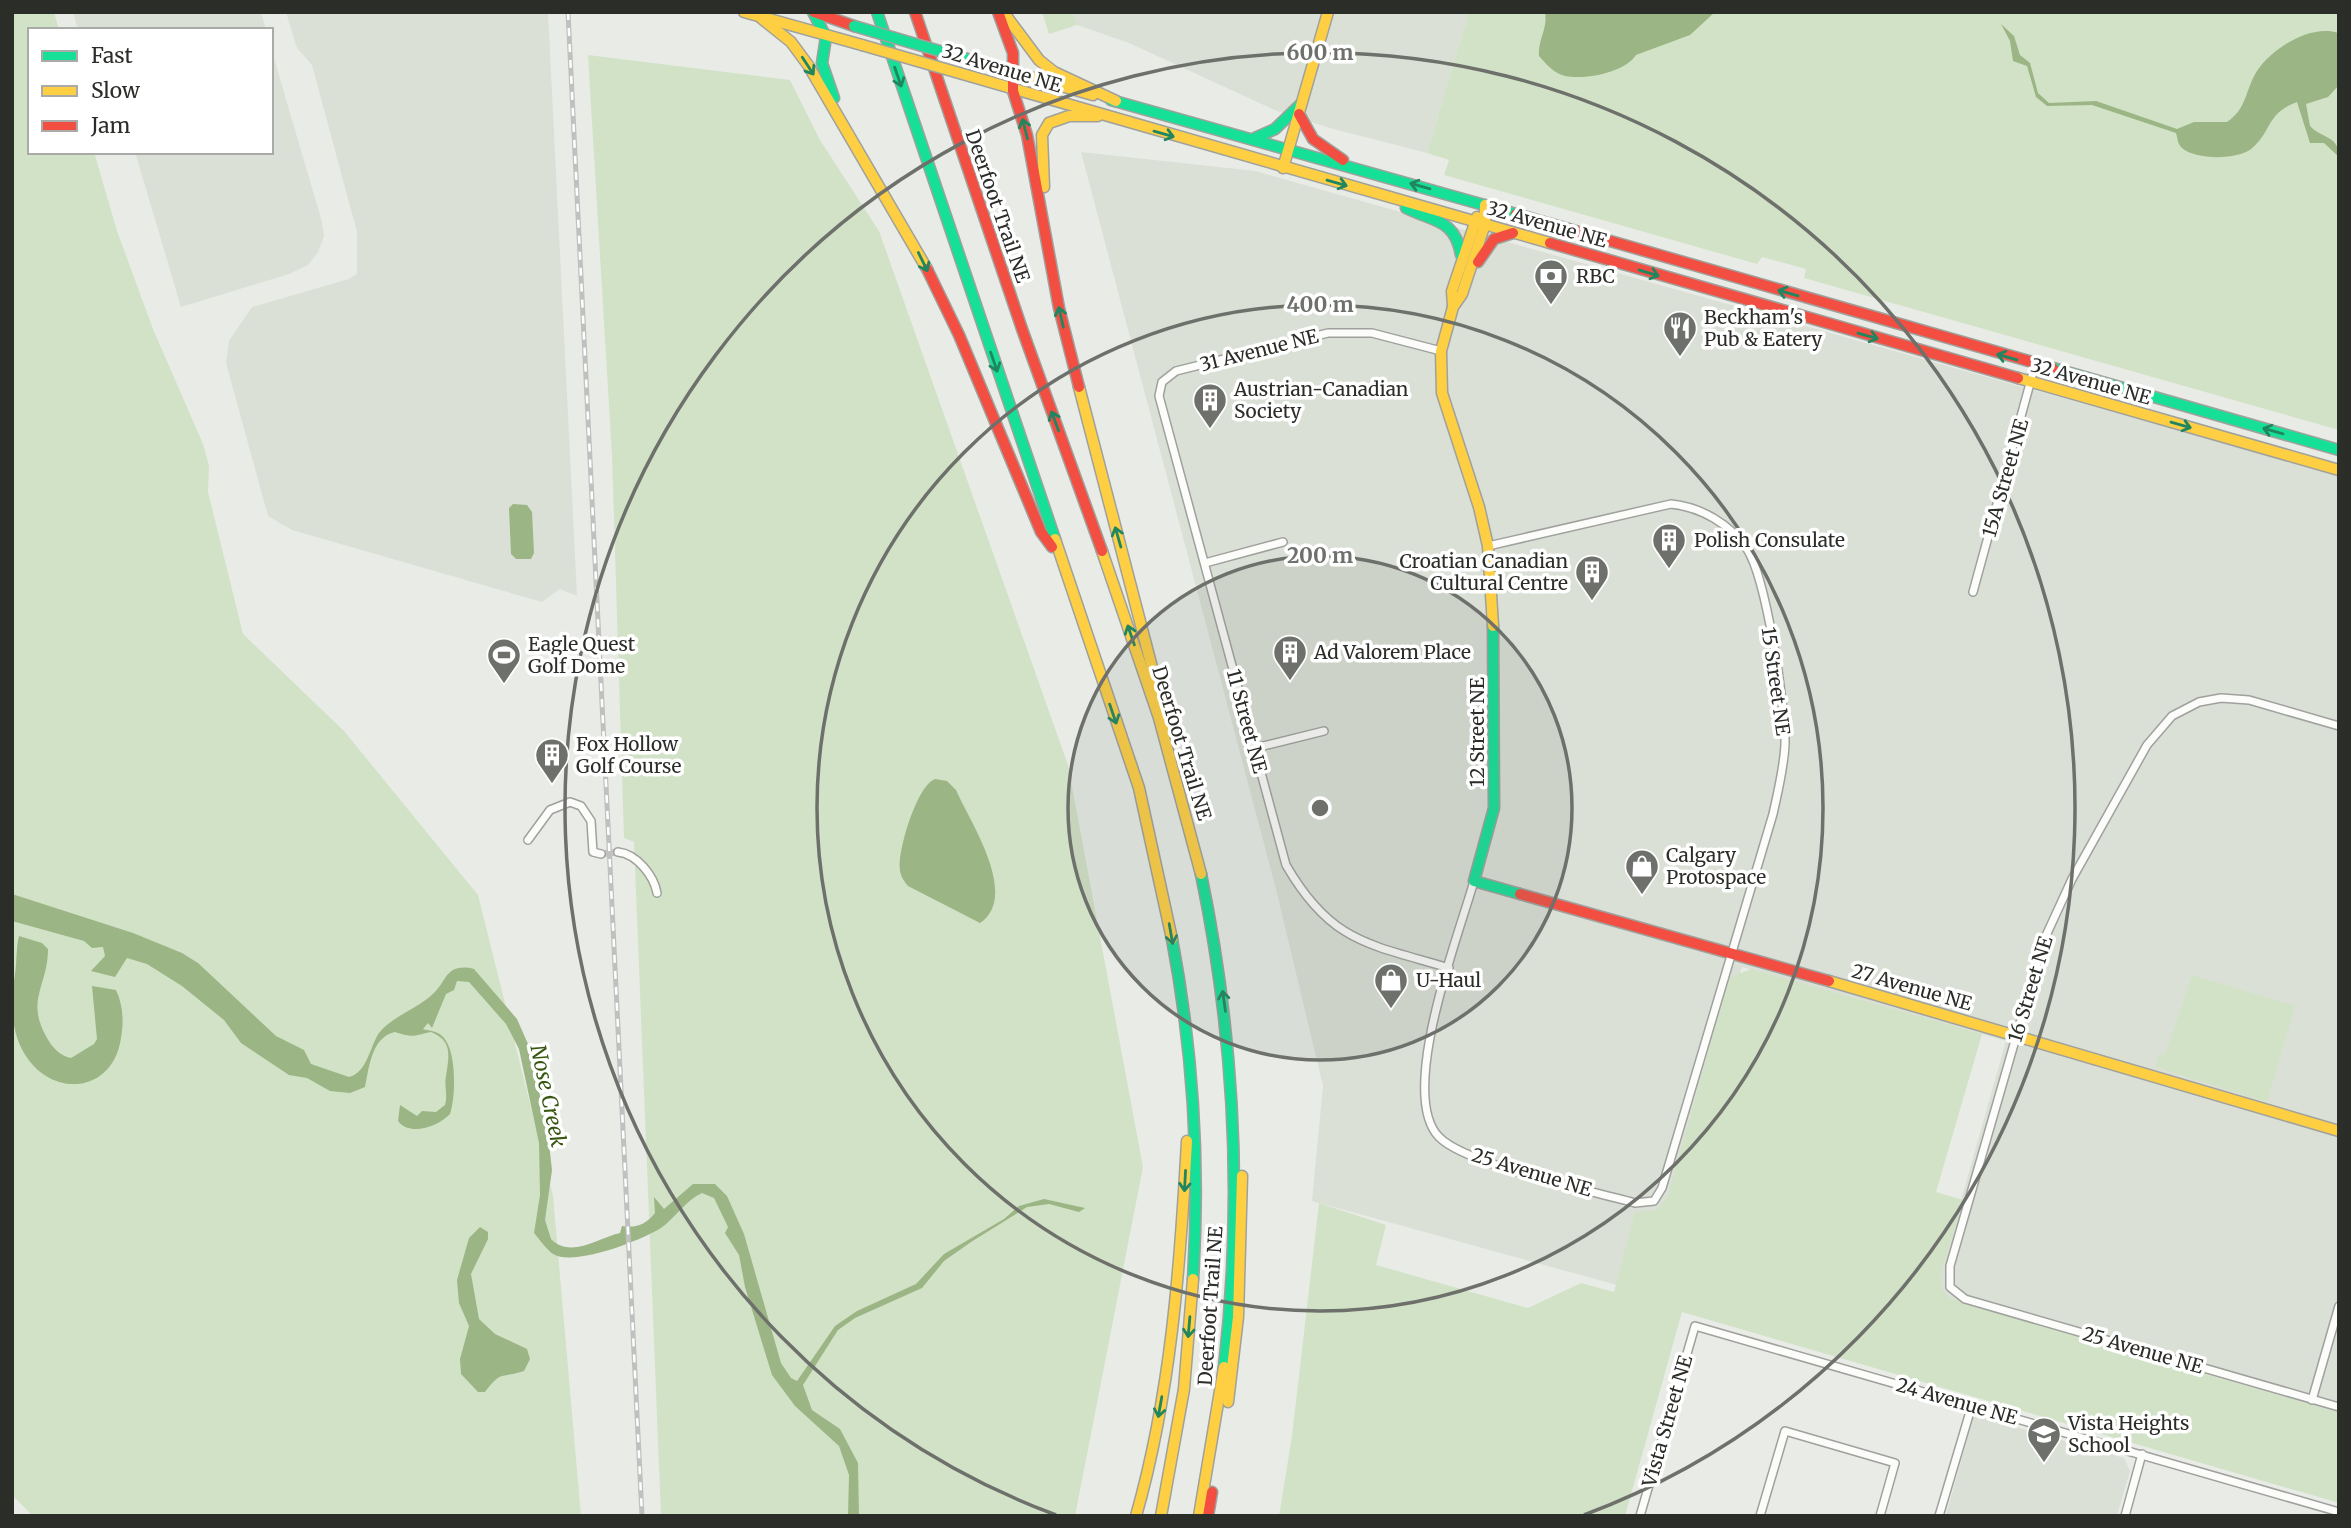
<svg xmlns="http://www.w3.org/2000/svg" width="2351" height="1528" font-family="Merriweather,serif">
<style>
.built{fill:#dae0d5}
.green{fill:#d2e2c7}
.water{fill:#9bb585}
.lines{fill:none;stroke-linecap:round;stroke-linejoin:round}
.street-tunnel{stroke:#c3c6c0;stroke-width:7;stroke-dasharray:7 3.5;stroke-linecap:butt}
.street-casing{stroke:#9fa19d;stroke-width:10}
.fast-casing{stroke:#9fa19d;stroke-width:13}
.slow-casing{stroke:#9fa19d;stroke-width:13}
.jam-casing{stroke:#9fa19d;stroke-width:13}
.street{stroke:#fcfcfb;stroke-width:7}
.fast{stroke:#16e098;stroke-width:10}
.slow{stroke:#ffcf43;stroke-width:10}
.jam{stroke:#f24e42;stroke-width:10}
.rail-casing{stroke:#bfc0bf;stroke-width:5}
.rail{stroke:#fff;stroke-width:2.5;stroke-dasharray:8;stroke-linecap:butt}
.fast-bridge-casing{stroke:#9fa19d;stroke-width:13;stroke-linecap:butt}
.slow-bridge-casing{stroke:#9fa19d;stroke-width:13;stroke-linecap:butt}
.fast-bridge{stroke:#16e098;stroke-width:10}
.slow-bridge{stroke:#ffcf43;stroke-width:10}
.oneway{stroke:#208660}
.ring{fill:none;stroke:#6e706b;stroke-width:3.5}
.labels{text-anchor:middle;stroke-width:7;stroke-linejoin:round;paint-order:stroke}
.street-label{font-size:19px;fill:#2b2d29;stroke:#fff}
.poi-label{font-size:19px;fill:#2b2d29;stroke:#fff;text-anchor:start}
.water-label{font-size:21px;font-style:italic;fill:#365710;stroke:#fff}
.centre{fill:#6e706b;stroke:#fff;stroke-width:3.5}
.ring-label{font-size:21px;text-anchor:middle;font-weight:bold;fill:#6e706b;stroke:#fff;stroke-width:7;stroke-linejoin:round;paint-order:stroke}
</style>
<rect width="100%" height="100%" fill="#e9ece6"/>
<g class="built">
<polygon points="73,12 261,12 266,30 78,30"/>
<polygon points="286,12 548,12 577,596 560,589 542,602 292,530 268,516 226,363 229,341 252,307 349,279 357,274 357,232 312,65 297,48"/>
<polygon points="1072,12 1469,12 1427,153 1330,128 1277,111 1129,43 1077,25"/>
<polygon points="271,48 322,222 324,236 318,252 308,265 289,274 181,307 135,152 271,152"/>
<polygon points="1081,152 1255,171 2339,476 2339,1414 1934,1296 2006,1041 1742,967 1646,1293 1312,1201 1323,1086 1276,889"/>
<polygon points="1974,1415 2124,1458 2130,1471 2117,1516 1946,1515"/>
</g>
<g class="green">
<polygon points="12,12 54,12 59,30 30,30 30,152 94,152 117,231 153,329 203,444 209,466 208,492 243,634 344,731 478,895 553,1196 581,1516 33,1516 12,1495"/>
<polygon points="1042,12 1072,12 1077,25 1049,34"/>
<polygon points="1469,12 2339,12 2339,430 1804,278 1806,269 1762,257 1757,264 1444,175 1449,160 1427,153"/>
<polygon points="588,55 790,80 820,140 879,231 1068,765 1143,1167 1075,1516 661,1516 634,842 624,838 612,456"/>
<polygon points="1751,969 1982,1034 1936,1192 1963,1200 1940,1276 1941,1288 1949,1298 2339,1413 2339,1503 1682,1312 1625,1516 1279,1516 1292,1436 1319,1203 1386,1225 1376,1265 1528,1308 1581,1283 1614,1292 1635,1212 1657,1210 1668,1196 1729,978"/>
<polygon points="2192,975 2295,1006 2267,1102 2155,1067 2159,1056 2166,1053"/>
</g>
<g class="water">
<path d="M 1545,12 L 1715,12 L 1690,35 L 1636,55 C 1624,73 1585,80 1565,76 C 1555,74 1545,63 1539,56 C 1538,39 1548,29 1545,12 Z"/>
<path d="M 2001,24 L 2014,36 L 2020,55 L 2030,63 L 2038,93 L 2049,103 L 2096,101 L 2177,129 L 2194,122 L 2227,122 C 2247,109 2245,90 2257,71 C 2272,48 2311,24 2338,33 L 2339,85 L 2328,97 L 2306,104 L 2310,126 C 2322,139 2339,135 2339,157 L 2324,143 L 2310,143 L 2297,102 C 2266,113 2272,132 2251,149 C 2237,160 2195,160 2182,148 C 2177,143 2178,139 2176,133 L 2092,105 L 2047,106 L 2036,97 L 2027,66 L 2013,61 L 2010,41 Z"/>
<polygon points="513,504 527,505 532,512 534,553 531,559 516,559 511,554 509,508"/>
<path d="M 935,779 L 947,781 L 956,790 C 970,822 1020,896 980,923 L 908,886 C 904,881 901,877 900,871 C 897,852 917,785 935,779 Z"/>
<path d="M 12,894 L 133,933 L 182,953 L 198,963 L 276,1036 L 304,1050 L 311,1064 L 349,1077 C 367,1073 370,1046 379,1033 C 395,1013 425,1007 439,987 C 444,981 445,975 453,970 C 460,967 467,967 474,969 L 517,1019 L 528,1044 L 547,1126 L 552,1170 L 545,1220 L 551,1239 C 571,1259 598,1238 620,1233 L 622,1226 C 637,1228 645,1225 655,1213 L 654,1197 L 664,1209 L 693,1184 L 715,1184 L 727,1196 L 744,1234 L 781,1363 L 791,1378 L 797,1381 L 835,1326 L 857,1311 L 916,1284 L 944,1254 L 1004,1219 L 1019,1206 L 1044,1199 L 1085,1208 L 1079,1212 L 1049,1204 L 1027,1207 L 971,1242 L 944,1261 L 922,1288 L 855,1318 L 838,1330 L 803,1385 L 812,1410 L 840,1429 L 858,1463 L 859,1516 L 848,1516 L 849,1475 L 839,1446 L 795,1406 L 772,1375 L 745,1287 L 739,1255 L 725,1233 L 728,1227 L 714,1198 L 702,1193 C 685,1201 676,1217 661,1228 C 642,1240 574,1267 553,1254 C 546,1249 540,1240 534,1233 L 540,1195 L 539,1143 L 519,1049 L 506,1024 L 469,982 L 457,981 L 454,990 L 446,994 L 432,1028 L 428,1023 L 423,1029 C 428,1031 436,1030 442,1036 C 457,1049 456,1096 450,1114 C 439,1126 410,1137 398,1121 L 400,1105 L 417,1116 L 422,1111 L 436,1112 L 445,1105 C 448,1094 444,1086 446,1076 C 449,1056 453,1041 431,1032 C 411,1036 415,1038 395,1032 C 371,1037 369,1069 365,1087 L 350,1093 L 330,1091 L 307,1078 L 289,1075 L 241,1043 L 224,1020 L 182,986 L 147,964 L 127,958 L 115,977 L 91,971 L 105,956 L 103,947 L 92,948 L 84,941 L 12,921 Z"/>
<path d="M 19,936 L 42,943 L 48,949 C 48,986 25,1000 47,1038 C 52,1047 60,1056 71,1058 L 94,1044 L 97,1039 L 92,986 L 116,990 C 123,1005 124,1021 121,1038 C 113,1094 51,1099 24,1053 C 10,1029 11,1001 15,974 C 17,962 16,947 19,936 Z"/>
<path d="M 480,1227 L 488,1232 L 488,1239 L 471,1274 L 479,1319 L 495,1334 L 527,1349 L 530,1359 L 524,1371 C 499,1379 502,1370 485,1392 L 478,1392 L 461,1374 L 460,1359 L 469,1326 L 459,1303 L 457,1280 L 469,1238 Z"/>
</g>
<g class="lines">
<polyline class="street-tunnel" points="601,854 618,852"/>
<g class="street-casing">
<g id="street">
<path d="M 1441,351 L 1372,333 L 1328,333 L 1176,371 L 1162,382 L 1159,396 L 1286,865 C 1331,943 1369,944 1449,968"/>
<polyline points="1205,563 1283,542"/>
<polyline points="1973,592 2035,365"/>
<polyline points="2339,726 2249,700 2221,698 2199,702 2172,716 2147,745 2072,879 2044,940 1950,1266 1950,1287 1965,1299 2339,1407"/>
<polyline points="1255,748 1324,731"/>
<polyline points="528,840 550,810 570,802 581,806 591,821 593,852 601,854"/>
<path d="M 618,852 C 637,854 654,876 657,893"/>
<path d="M 1474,881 C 1459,935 1397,1094 1439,1137 C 1466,1165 1593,1191 1635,1203 L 1654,1201 L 1662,1188 L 1773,814 C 1778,791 1784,768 1785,744 C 1786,707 1766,578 1747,549 C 1730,524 1701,507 1671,504 L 1488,546"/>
<polyline points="2312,1400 2339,1306"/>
<polyline points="1640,1516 1695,1326 2339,1512"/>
<polyline points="1760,1516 1785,1431 1895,1463 1880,1516"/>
<polyline points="1939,1516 1972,1405"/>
<polyline points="2125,1516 2142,1454"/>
</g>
</g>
<g class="fast-casing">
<g id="fast">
<polyline points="813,12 826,37 822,63 834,98"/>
<polyline points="877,12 1055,539"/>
<polyline points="1111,100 1516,214"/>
<polyline points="1255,138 1275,129 1301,104"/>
<path d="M 1406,208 C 1434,222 1455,219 1461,255"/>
<polyline points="2053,368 2339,450"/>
<polyline points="1493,626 1494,808 1474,881 1520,894"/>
<path d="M 1201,874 C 1235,1038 1243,1201 1224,1367"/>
<path d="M 1172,939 C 1193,1050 1200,1166 1193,1279"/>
</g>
</g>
<g class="slow-casing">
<g id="slow">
<polyline points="744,12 862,45"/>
<polyline points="1004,13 1039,60 1054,72 1116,101"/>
<polyline points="761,18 791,42 808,65 927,269"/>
<polyline points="967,59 1093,95"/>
<polyline points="973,77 1550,243"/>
<polyline points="1283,168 1328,12"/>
<polyline points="1044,187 1042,135 1049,123 1069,116 1098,116"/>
<polyline points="1485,205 1485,224 1462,294 1453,307 1441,351 1442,393 1479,507 1488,546 1493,626"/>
<polyline points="1453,306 1452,291 1477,217"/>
<polyline points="2018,378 2339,470"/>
<polyline points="1079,387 1167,725"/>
<polyline points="1055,539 1139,788 1172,939"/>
<polyline points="1102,551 1159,718 1201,874"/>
<polyline points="1829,981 2339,1131"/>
<polyline points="1228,1402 1238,1317 1242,1176"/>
<path d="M 1136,1516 C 1171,1393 1180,1268 1187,1141"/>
<polyline points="1161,1516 1184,1389 1193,1279"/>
<polyline points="1199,1516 1224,1367"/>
</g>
</g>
<g class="jam-casing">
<g id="jam">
<polyline points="814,12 854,26"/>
<polyline points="915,12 1022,329 1102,551"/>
<polyline points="998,12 1013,53 1013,91 1027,135 1059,308 1079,387"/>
<polyline points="1299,114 1313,139 1343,160"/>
<polyline points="1516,214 2053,368"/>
<polyline points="1550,243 2018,378"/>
<polyline points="1478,262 1494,239 1513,233"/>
<polyline points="927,269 959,335 1041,532 1052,547"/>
<polyline points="1520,894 1829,981"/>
<polyline points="1208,1516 1212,1492"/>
</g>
</g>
<use href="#street" class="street"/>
<use href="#fast" class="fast"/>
<use href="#slow" class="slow"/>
<use href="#jam" class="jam"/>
<g class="rail-casing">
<polyline id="rail" points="568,12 642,1516"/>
</g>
<use href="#rail" class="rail"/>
<g class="fast-bridge-casing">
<polyline id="fast-bridge" points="854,26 967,59"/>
</g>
<g class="slow-bridge-casing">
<polyline id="slow-bridge" points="862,45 973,77"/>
</g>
<use href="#fast-bridge" class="fast-bridge"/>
<use href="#slow-bridge" class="slow-bridge"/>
</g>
<defs><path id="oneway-shaft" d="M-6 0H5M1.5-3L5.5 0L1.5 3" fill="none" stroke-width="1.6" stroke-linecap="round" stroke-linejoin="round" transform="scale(1.75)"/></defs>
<g class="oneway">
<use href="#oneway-shaft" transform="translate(808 66) rotate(57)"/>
<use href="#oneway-shaft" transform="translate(898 77) rotate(71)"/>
<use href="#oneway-shaft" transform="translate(1025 129) rotate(-104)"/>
<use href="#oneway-shaft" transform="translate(1164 134) rotate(16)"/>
<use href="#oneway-shaft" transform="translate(1337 183) rotate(16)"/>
<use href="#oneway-shaft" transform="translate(1420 186) rotate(-164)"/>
<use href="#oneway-shaft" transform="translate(923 262) rotate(64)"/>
<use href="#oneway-shaft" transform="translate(1649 273) rotate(17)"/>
<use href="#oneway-shaft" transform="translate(1788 293) rotate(-164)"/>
<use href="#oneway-shaft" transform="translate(1061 317) rotate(-103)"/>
<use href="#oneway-shaft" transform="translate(1868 336) rotate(16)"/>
<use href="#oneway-shaft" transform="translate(2007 357) rotate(-164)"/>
<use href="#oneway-shaft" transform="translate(994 362) rotate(71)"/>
<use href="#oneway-shaft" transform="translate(1055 421) rotate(-110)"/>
<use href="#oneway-shaft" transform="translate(2181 425) rotate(16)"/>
<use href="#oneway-shaft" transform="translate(2273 431) rotate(-164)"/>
<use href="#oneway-shaft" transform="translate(1118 537) rotate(-106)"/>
<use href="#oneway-shaft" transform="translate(1131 635) rotate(-109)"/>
<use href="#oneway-shaft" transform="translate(1113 714) rotate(71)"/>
<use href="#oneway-shaft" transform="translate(1171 934) rotate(80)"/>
<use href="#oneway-shaft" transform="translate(1224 1001) rotate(-98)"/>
<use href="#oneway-shaft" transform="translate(1185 1181) rotate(93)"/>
<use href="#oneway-shaft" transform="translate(1189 1327) rotate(95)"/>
<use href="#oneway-shaft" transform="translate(1160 1407) rotate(100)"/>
</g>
<circle cx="1320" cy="808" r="252" fill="#6e706b" fill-opacity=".12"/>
<g class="ring">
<circle cx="1320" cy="808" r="252"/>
<circle cx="1320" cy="808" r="503"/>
<path d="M1056 1515A755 755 0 1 1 1584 1515"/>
</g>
<defs>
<g id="bank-pin" transform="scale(1.75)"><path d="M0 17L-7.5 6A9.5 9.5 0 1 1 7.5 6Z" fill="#6e706b" stroke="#fff"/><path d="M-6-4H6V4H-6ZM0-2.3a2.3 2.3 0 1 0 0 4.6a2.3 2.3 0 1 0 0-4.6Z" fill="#fff"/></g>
<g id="restaurant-pin" transform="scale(1.75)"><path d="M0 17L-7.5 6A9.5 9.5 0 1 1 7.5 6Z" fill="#6e706b" stroke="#fff"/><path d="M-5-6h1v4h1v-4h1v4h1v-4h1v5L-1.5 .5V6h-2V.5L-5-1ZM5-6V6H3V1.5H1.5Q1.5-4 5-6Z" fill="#fff"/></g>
<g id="building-pin" transform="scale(1.75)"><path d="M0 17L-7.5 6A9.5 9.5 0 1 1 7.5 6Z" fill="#6e706b" stroke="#fff"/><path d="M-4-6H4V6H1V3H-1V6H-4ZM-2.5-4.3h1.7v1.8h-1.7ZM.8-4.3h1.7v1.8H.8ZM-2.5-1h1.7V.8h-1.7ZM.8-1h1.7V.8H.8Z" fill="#fff"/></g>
<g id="stadium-pin" transform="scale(1.75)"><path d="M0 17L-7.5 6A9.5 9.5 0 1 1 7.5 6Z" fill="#6e706b" stroke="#fff"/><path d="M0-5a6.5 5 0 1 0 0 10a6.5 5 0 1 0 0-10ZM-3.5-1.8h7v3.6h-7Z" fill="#fff"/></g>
<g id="shop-pin" transform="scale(1.75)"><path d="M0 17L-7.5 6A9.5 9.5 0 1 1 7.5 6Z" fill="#6e706b" stroke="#fff"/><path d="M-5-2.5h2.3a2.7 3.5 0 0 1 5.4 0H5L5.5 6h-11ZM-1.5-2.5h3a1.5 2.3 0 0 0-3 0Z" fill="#fff"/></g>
<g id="school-pin" transform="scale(1.75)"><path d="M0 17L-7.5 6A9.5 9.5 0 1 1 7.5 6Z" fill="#6e706b" stroke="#fff"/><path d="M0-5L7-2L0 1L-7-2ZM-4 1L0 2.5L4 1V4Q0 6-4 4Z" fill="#fff"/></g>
</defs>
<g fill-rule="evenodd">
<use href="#bank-pin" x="1551" y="276"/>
<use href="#restaurant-pin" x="1680" y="328"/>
<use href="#building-pin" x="1210" y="400"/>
<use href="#building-pin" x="1669" y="540"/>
<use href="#building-pin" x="1592" y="572"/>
<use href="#building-pin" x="1290" y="652"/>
<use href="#stadium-pin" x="504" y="655"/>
<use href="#building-pin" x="552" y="755"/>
<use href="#shop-pin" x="1642" y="866"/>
<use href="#shop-pin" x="1391" y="980"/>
<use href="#school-pin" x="2044" y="1434"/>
</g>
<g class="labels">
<g class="street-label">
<text transform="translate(1002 68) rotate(17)" y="7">32 Avenue NE</text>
<text transform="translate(998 206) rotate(71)" y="7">Deerfoot Trail NE</text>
<text transform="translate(1547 224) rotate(16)" y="7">32 Avenue NE</text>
<text transform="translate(1259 350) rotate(-14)" y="7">31 Avenue NE</text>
<text transform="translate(2091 381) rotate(16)" y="7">32 Avenue NE</text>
<text transform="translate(2005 478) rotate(-74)" y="7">15A Street NE</text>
<text transform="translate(1776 681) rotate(82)" y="7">15 Street NE</text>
<text transform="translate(1247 721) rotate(75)" y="7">11 Street NE</text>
<text transform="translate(1477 732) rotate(-90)" y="7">12 Street NE</text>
<text transform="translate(1182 743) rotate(73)" y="7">Deerfoot Trail NE</text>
<text transform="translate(1912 987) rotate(16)" y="7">27 Avenue NE</text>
<text transform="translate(2030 989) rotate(-73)" y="7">16 Street NE</text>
<text transform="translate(1532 1172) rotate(17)" y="7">25 Avenue NE</text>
<text transform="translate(1210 1306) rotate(-86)" y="7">Deerfoot Trail NE</text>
<text transform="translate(2143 1350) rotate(16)" y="7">25 Avenue NE</text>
<text transform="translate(1957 1401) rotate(16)" y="7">24 Avenue NE</text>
<text transform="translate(1667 1421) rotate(-74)" y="7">Vista Street NE</text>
</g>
<g class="poi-label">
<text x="1576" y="283">RBC</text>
<text x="1704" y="324">Beckham's<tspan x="1704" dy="22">Pub &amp; Eatery</tspan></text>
<text x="1234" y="396">Austrian-Canadian<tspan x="1234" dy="22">Society</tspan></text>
<text x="1694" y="547">Polish Consulate</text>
<text x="1568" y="568" text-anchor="end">Croatian Canadian<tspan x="1568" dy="22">Cultural Centre</tspan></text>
<text x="528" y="651">Eagle Quest<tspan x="528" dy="22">Golf Dome</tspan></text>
<text x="1314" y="659">Ad Valorem Place</text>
<text x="576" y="751">Fox Hollow<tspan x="576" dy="22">Golf Course</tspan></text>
<text x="1666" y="862">Calgary<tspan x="1666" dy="22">Protospace</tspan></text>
<text x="1416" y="987">U-Haul</text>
<text x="2068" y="1430">Vista Heights<tspan x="2068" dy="22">School</tspan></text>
</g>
<g class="water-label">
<text transform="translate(548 1096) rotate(78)" y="7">Nose Creek</text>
</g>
</g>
<circle cx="1320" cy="808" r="10" class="centre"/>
<g class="ring-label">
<text x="1320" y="60">600 m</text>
<text x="1320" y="312">400 m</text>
<text x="1320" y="563">200 m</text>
</g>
<rect width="2351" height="1528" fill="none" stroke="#2b2d29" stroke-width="28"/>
<rect x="28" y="28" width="245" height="126" fill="#ffffff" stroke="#aaaba9" stroke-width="2"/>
<rect x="42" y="51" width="35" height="10" fill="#16e098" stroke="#aaaba9" stroke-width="2"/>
<text x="91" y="63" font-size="21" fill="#2b2d29">Fast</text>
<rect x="42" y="86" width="35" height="10" fill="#ffcf43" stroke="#aaaba9" stroke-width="2"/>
<text x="91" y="98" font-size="21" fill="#2b2d29">Slow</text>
<rect x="42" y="121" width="35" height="10" fill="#f24e42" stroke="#aaaba9" stroke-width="2"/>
<text x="91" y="133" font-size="21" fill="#2b2d29">Jam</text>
</svg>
